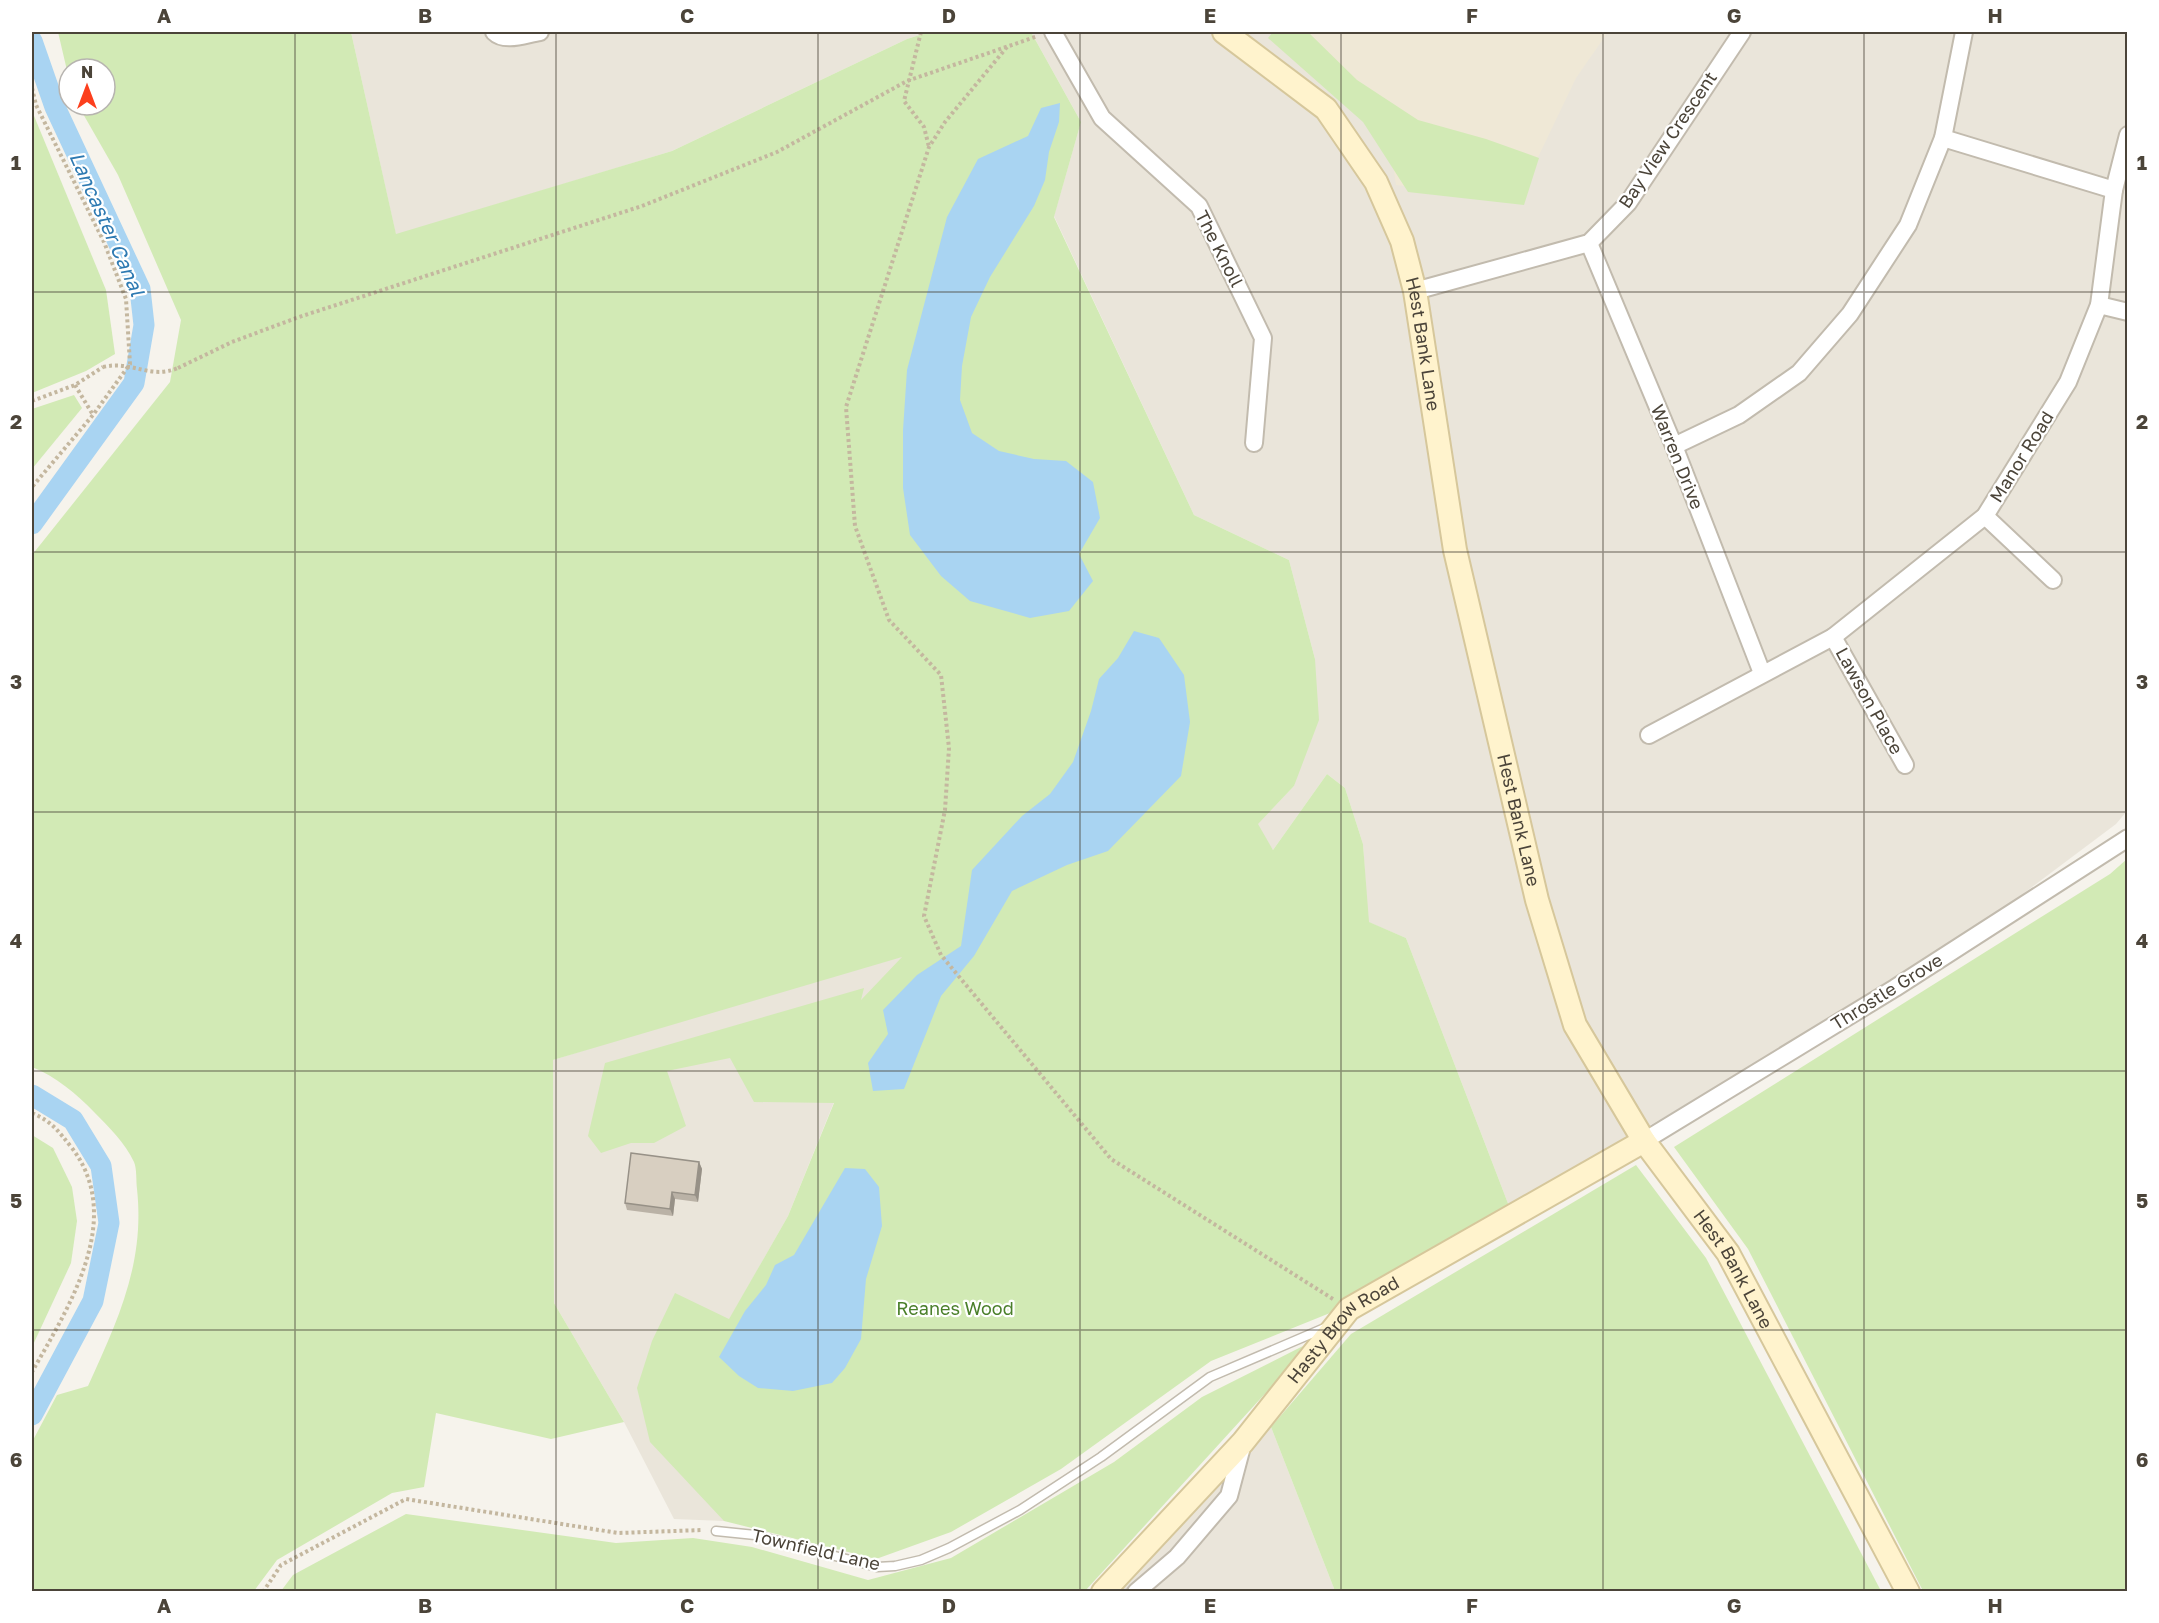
<svg xmlns="http://www.w3.org/2000/svg" width="2159" height="1623" font-family="'Golos Text',sans-serif">
<style>
.residential{fill:#eae5da}
.education{fill:#efe8d6}
.green{fill:#d2eab5}
.water{fill:#a9d4f2}
.lines{fill:none;stroke-linecap:round;stroke-linejoin:round}
.canal{stroke:#a9d4f2;stroke-width:21}
.lane-casing{stroke:#c2bbae;stroke-width:11}
.street-casing{stroke:#c2bbae;stroke-width:20}
.secondary-casing{stroke:#d6c79b;stroke-width:26}
.path{stroke:#c4b79f;stroke-width:4;stroke-dasharray:3 3;stroke-linecap:butt}
.lane{stroke:#fff;stroke-width:8}
.street{stroke:#fff;stroke-width:16}
.secondary{stroke:#fff3cd;stroke-width:22}
.path-bridge{stroke:#c4b79f;stroke-width:4;stroke-dasharray:3 3;stroke-linecap:butt}
.wall{fill:#bab2a6}
.shaded-wall{fill:#979187}
.building{fill:#d8cfc1;stroke:#979187;stroke-width:1.5}
.grid{fill:none;stroke:#4b4439;stroke-width:1.5;stroke-opacity:0.55}
.labels{text-anchor:middle;stroke-width:4.5;stroke-linejoin:round;paint-order:stroke}
.street-label{font-size:18px;fill:#4b4439;stroke:#fff}
.park-label{font-size:18px;fill:#4a7f2a;stroke:#fff}
.water-label{font-size:20px;font-style:italic;fill:#2e7ab2;stroke:#fff}
.neatline{fill:none;stroke:#4b4439;stroke-width:2}
.grid-label{font-size:20px;text-anchor:middle;font-weight:bold;fill:#4b4439}
</style>
<rect width="100%" height="100%" fill="#f6f3ec"/>
<g class="residential">
<polygon points="351,32 929,32 907,39 672,151 396,235"/>
<polygon points="1031,32 2127,32 2127,811 2116,824 2000,911 1837,1018 1509,1206 1406,938 1368,922 1363,844 1345,788 1327,774 1273,850 1257,824 1294,786 1315,659 1289,560 1194,515 1054,216 1081,122"/>
<polygon points="904,956 834,1102 788,1216 712,1350 727,1396 724,1521 674,1519 624,1422 554,1303 553,1060 771,992"/>
<polygon points="1271,1427 1335,1591 1104,1591"/>
</g>
<polygon class="education" points="1273,32 1608,32 1576,78 1518,199 1396,185 1391,150 1380,134"/>
<g class="green">
<path d="M 58,32 L 351,32 L 396,234 L 672,151 L 907,39 L 929,32 L 1031,32 L 1081,122 L 1054,217 L 1194,515 L 1289,560 L 1315,659 L 1319,720 L 1294,786 L 1258,824 L 1273,850 L 1327,774 L 1345,788 L 1363,844 L 1369,922 L 1406,938 L 1509,1206 L 1330,1313 L 1211,1361 L 1061,1469 L 951,1532 L 876,1559 L 724,1521 L 650,1442 L 637,1388 L 652,1341 L 675,1293 L 729,1319 L 788,1216 L 834,1103 L 754,1102 L 730,1058 L 667,1071 L 686,1126 L 654,1143 L 631,1143 L 601,1153 L 588,1136 L 605,1063 L 864,988 L 861,1000 L 902,957 L 553,1060 L 554,1303 L 624,1422 L 551,1439 L 436,1413 L 424,1487 L 392,1493 L 277,1560 L 254,1591 L 32,1592 L 32,1442 L 57,1395 L 88,1386 C 118,1320 145,1263 137,1189 C 136,1181 137,1169 134,1162 C 125,1143 109,1127 94,1112 C 77,1094 55,1076 32,1067 L 32,555 L 170,382 L 181,320 L 118,175 L 78,105 L 105,105 L 105,69 L 69,69 L 69,79 Z"/>
<polygon points="1273,32 1308,32 1357,80 1418,120 1486,139 1539,158 1524,205 1408,192 1363,122 1268,38"/>
<polygon points="32,111 106,290 115,354 86,371 32,393"/>
<polygon points="74,395 82,408 32,469 32,409"/>
<polygon points="2127,859 2127,1591 1923,1591 1748,1249 1674,1147 2110,874"/>
<polygon points="32,1135 53,1148 72,1187 77,1221 71,1263 32,1347"/>
<polygon points="1636,1165 1706,1258 1881,1591 1335,1591 1271,1427 1351,1334"/>
<polygon points="1303,1346 1282,1375 1085,1591 281,1591 293,1575 406,1514 616,1543 693,1538 752,1547 868,1580 951,1558 1114,1462 1202,1397"/>
</g>
<g class="water">
<polygon points="1060,103 1059,122 1049,152 1045,180 1034,206 990,277 971,317 962,366 960,400 972,433 999,451 1034,459 1066,461 1093,482 1100,518 1079,554 1093,581 1069,611 1030,618 970,601 941,576 910,535 903,488 903,430 907,370 947,217 978,159 1028,136 1041,108"/>
<polygon points="1134,631 1159,638 1184,675 1190,722 1181,776 1108,851 1067,865 1012,891 974,956 941,996 904,1089 873,1091 868,1063 888,1034 883,1010 917,975 961,946 972,870 1022,816 1050,794 1073,762 1091,711 1099,679 1118,658"/>
<polygon points="845,1168 865,1169 879,1187 882,1226 866,1279 861,1339 845,1368 832,1383 793,1391 758,1388 739,1376 719,1357 745,1311 766,1285 775,1265 794,1255"/>
</g>
<g class="lines">
<g class="canal">
<polyline points="32,41 55,107 140,289 144,325 134,383 32,524"/>
<polyline points="32,1095 73,1120 101,1166 109,1223 93,1301 32,1415"/>
</g>
<g class="lane-casing">
<polyline id="lane" points="716,1531 755,1535 877,1567 895,1566 921,1560 949,1548 1020,1510 1101,1457 1210,1377 1327,1327"/>
</g>
<g class="street-casing">
<g id="street">
<path d="M 494,32 C 505,43 526,34 540,32"/>
<polyline points="1053,32 1102,118 1199,206 1263,338 1254,443"/>
<polyline points="1943,138 2114,190"/>
<polyline points="1589,243 1674,446 1762,673"/>
<polyline points="1415,291 1589,243 1628,203 1742,32"/>
<polyline points="2099,305 2128,312"/>
<polyline points="1674,446 1739,415 1799,373 1850,314 1908,225 1943,138 1964,32"/>
<polyline points="1985,516 2053,580"/>
<polyline points="1833,637 1905,765"/>
<polyline points="1649,735 1833,637 1985,516 2068,382 2099,305 2114,190 2128,135"/>
<polyline points="1644,1141 1895,988 2128,838"/>
<polyline points="1136,1592 1177,1557 1229,1496 1243,1443"/>
</g>
</g>
<g class="secondary-casing">
<g id="secondary">
<path id="s1" d="M 1224,32 L 1326,109 L 1376,182 L 1402,241 L 1415,291 L 1455,550 L 1537,900 L 1575,1025 L 1644,1141 L 1728,1253 L 1908,1592"/>
<path id="s2" d="M 1103,1592 L 1243,1442 L 1349,1309 L 1644,1141"/>
</g>
</g>
<g class="path">
<polyline points="921,32 904,101 924,127 929,147"/>
<polyline points="1007,47 945,122 929,147 846,407 855,526 889,620 941,675 949,748 945,810 924,916 941,955 1111,1159 1333,1299"/>
<polyline points="32,88 36,105 104,242 126,299 130,364 93,415 32,487"/>
<polyline points="178,368 232,342 299,317 642,206 777,152 907,81 1038,36"/>
<polyline points="75,385 93,415"/>
<polyline points="32,401 75,385 103,367"/>
<path d="M 32,1113 C 53,1122 58,1131 72,1148 C 126,1219 68,1308 32,1372"/>
<polyline points="263,1592 281,1565 406,1499 618,1533 703,1530"/>
</g>
<use href="#lane" class="lane"/>
<use href="#street" class="street"/>
<use href="#secondary" class="secondary"/>
<path class="path-bridge" d="M 103,367 C 132,360 150,380 178,368"/>
</g>
<polygon class="wall" points="699,1162 702,1169 698,1202 675,1199 673,1216 627,1210 625,1203"/>
<g class="shaded-wall">
<polygon points="699,1162 702,1169 698,1202 695,1195"/>
<polygon points="672,1192 675,1199 673,1216 670,1209"/>
</g>
<polygon class="building" points="631,1153 699,1162 695,1195 672,1192 670,1209 625,1203"/>
<path class="grid" d="M 295,32 L 295,1592M 556,32 L 556,1592M 818,32 L 818,1592M 1080,32 L 1080,1592M 1341,32 L 1341,1592M 1603,32 L 1603,1592M 1864,32 L 1864,1592M 32,292 L 2128,292M 32,552 L 2128,552M 32,812 L 2128,812M 32,1071 L 2128,1071M 32,1330 L 2128,1330"/>
<g class="labels">
<g class="street-label">
<text transform="translate(1668 140) rotate(-56)" y="6">Bay View Crescent</text>
<text transform="translate(1219 249) rotate(63)" y="6">The Knoll</text>
<text dy="6" stroke="none"><textPath href="#s1" startOffset="386">Hest Bank Lane</textPath></text>
<text transform="translate(1677 457) rotate(68)" y="6">Warren Drive</text>
<text transform="translate(2022 457) rotate(-58)" y="6">Manor Road</text>
<text transform="translate(1869 701) rotate(61)" y="6">Lawson Place</text>
<text dy="6" stroke="none"><textPath href="#s1" startOffset="872">Hest Bank Lane</textPath></text>
<text transform="translate(1887 992) rotate(-32)" y="6">Throstle Grove</text>
<text dy="6" stroke="none"><textPath href="#s1" startOffset="1376">Hest Bank Lane</textPath></text>
<text dy="6" stroke="none"><textPath href="#s2" startOffset="357">Hasty Brow Road</textPath></text>
<text transform="translate(816 1550) rotate(13)" y="6">Townfield Lane</text>
</g>
<g class="park-label">
<text x="955" y="1315">Reanes Wood</text>
</g>
<g class="water-label">
<text transform="translate(107 224) rotate(66)" y="7">Lancaster Canal</text>
</g>
</g>
<rect width="2159" height="1623" fill="none" stroke="#ffffff" stroke-width="66"/>
<g transform="translate(87 87)"><circle r="28" fill="#ffffff" stroke="#b7b4b0" stroke-width="1.5"/>
<path d="M0-4.5L10 22L0 15L-10 22Z" fill="#fc3f1d"/>
<text y="-9" font-size="16" font-weight="bold" text-anchor="middle" fill="#4b4439">N</text>
</g>
<rect x="33" y="33" width="2093" height="1557" class="neatline"/>
<g class="grid-label">
<text x="164" y="23">A</text>
<text x="425" y="23">B</text>
<text x="687" y="23">C</text>
<text x="949" y="23">D</text>
<text x="1210" y="23">E</text>
<text x="1472" y="23">F</text>
<text x="1734" y="23">G</text>
<text x="1995" y="23">H</text>
<text x="16" y="170">1</text>
<text x="2142" y="170">1</text>
<text x="16" y="429">2</text>
<text x="2142" y="429">2</text>
<text x="16" y="689">3</text>
<text x="2142" y="689">3</text>
<text x="16" y="948">4</text>
<text x="2142" y="948">4</text>
<text x="16" y="1208">5</text>
<text x="2142" y="1208">5</text>
<text x="16" y="1467">6</text>
<text x="2142" y="1467">6</text>
<text x="164" y="1613">A</text>
<text x="425" y="1613">B</text>
<text x="687" y="1613">C</text>
<text x="949" y="1613">D</text>
<text x="1210" y="1613">E</text>
<text x="1472" y="1613">F</text>
<text x="1734" y="1613">G</text>
<text x="1995" y="1613">H</text>
</g>
</svg>
